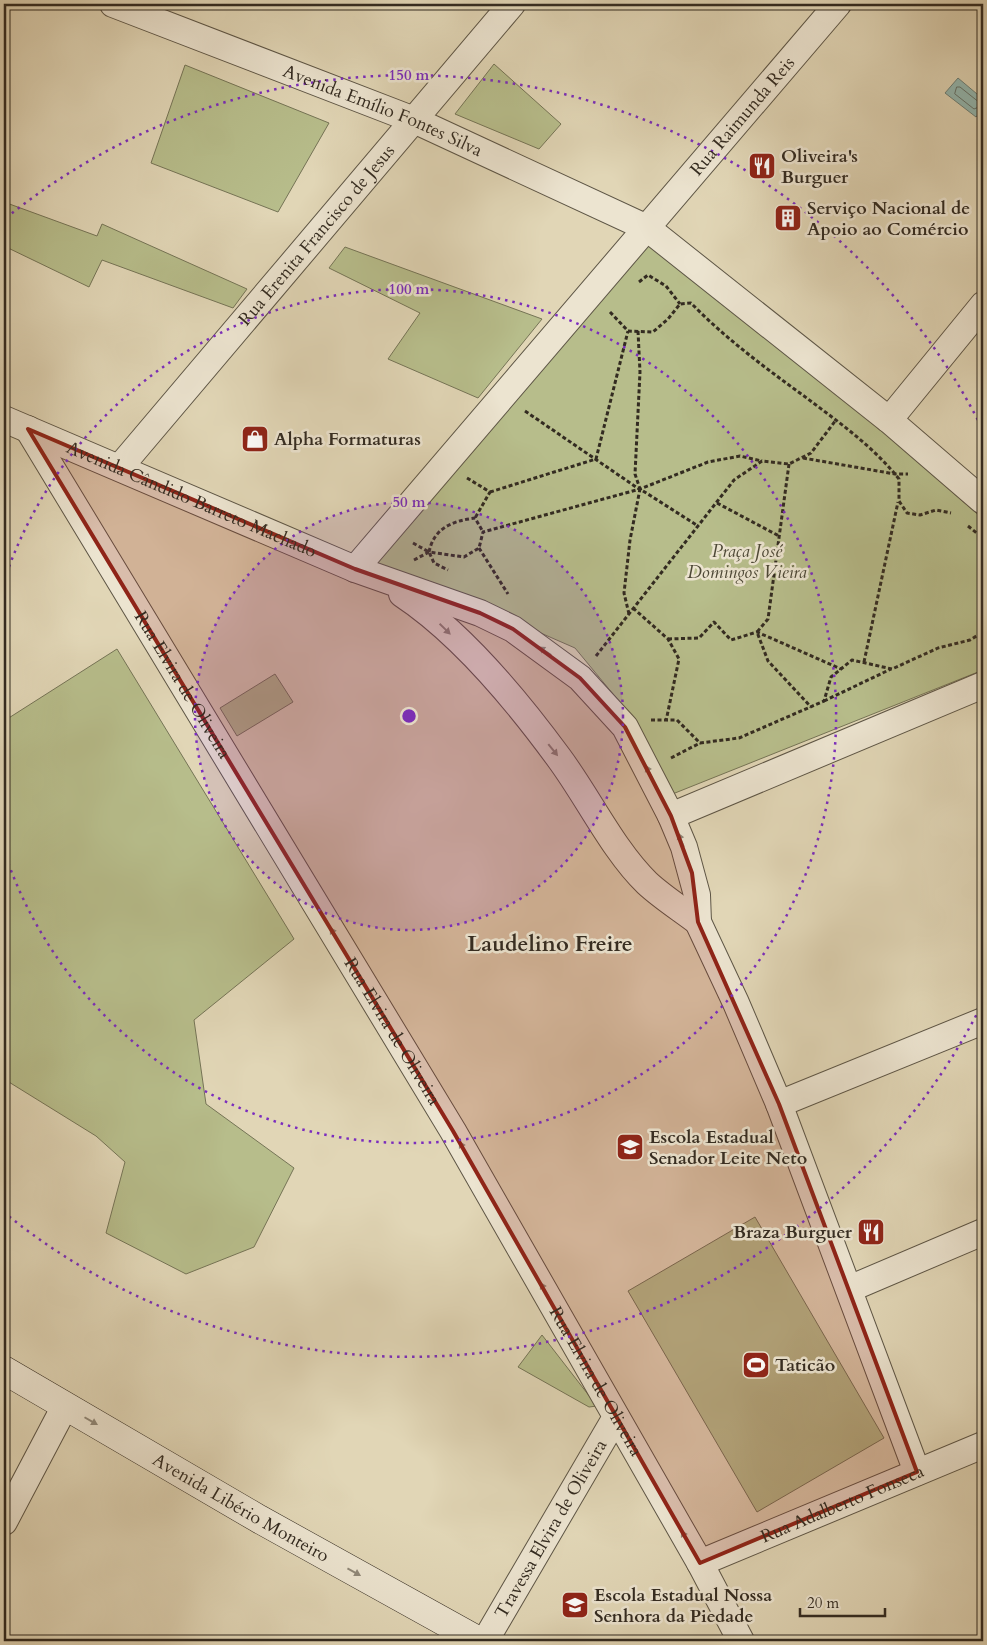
<svg xmlns="http://www.w3.org/2000/svg" width="987" height="1645" font-family="Cardo,serif">
<style>
.green{fill:#b7bd8b;stroke:#757456}
.water{fill:#94b9b2;stroke:#6d8078}
.lines{fill:none;stroke-linecap:round;stroke-linejoin:round}
.shore{stroke:#64726a;stroke-width:1}
.minor-casing{stroke:#5e5646;stroke-width:28}
.secondary-casing{stroke:#332b21;stroke-width:29}
.path{stroke:#332b21;stroke-width:3;stroke-dasharray:4 2.5;stroke-linecap:butt}
.minor{stroke:#ece4d0;stroke-width:26}
.secondary{stroke:#ece4d0;stroke-width:28}
.oneway{fill:#908878}
.marked{fill:#8f2418;fill-opacity:0.2;stroke:#8f2418;stroke-width:4;stroke-linejoin:round}
.ring{fill:none;stroke:#7b2cbf;stroke-width:2.5;stroke-dasharray:2.5 5}
.labels{text-anchor:middle;stroke-width:5;stroke-linejoin:round;paint-order:stroke}
.street-label{font-size:18px;fill:#332b21;stroke:#ece4d0}
.poi-label{font-size:18px;font-weight:bold;fill:#332b21;stroke:#ece4d0;text-anchor:start}
.park-label{font-size:18px;font-style:italic;fill:#4d4836;stroke:#ece4d0}
.district-label{font-size:22px;font-weight:bold;fill:#332b21;stroke:#ece4d0}
.centre{fill:#7b2cbf;stroke:#ece4d0;stroke-width:2.5}
.ring-label{font-size:15px;text-anchor:middle;font-weight:bold;fill:#7b2cbf;stroke:#ece4d0;stroke-width:5;stroke-linejoin:round;paint-order:stroke}
</style>
<rect width="100%" height="100%" fill="#e1d6b6"/>
<filter id="stains"><feTurbulence type="fractalNoise" baseFrequency=".004" numOctaves="4"/><feColorMatrix values="0 0 0 0 .2 0 0 0 0 .09 0 0 0 0 .02 0 0 0 .5 -.17"/></filter>
<radialGradient id="worn" r=".72"><stop offset=".6" stop-color="#630" stop-opacity="0"/><stop offset="1" stop-color="#630" stop-opacity=".3"/></radialGradient>
<g class="green">
<polygon points="494,64 561,124 539,149 455,114"/>
<polygon points="185,65 329,123 278,212 151,163"/>
<polygon points="4,202 97,236 102,224 247,289 233,308 102,260 89,287 4,246"/>
<polygon points="648,240 883,431 983,519 983,670 670,795 637,723 575,648 488,610 367,571"/>
<polygon points="345,247 542,319 478,398 388,359 420,313 329,268"/>
<polygon points="117,649 294,939 194,1020 206,1104 294,1168 254,1247 186,1274 106,1233 125,1162 96,1136 4,1079 4,721"/>
<polygon points="275,674 293,702 237,736 220,708"/>
<polygon points="755,1217 884,1438 757,1512 628,1291"/>
<polygon points="542,1335 597,1406 589,1407 518,1367"/>
</g>
<polygon class="water" points="958,78 983,99 983,109 976,117 945,93"/>
<g class="lines">
<polygon class="shore" points="957,87 960,87 980,103 981,106 974,109 955,94"/>
<g class="minor-casing">
<g id="minor">
<path id="s1" d="M 113,4 L 414,120 L 647,228 L 889,420 L 983,501"/>
<path id="s2" d="M 4,419 L 355,569 L 480,613 L 513,629 L 580,678 L 625,727 L 671,816 L 684,847 L 697,895 L 698,922 L 736,1003 L 779,1104 L 917,1472"/>
<polyline points="889,420 983,305"/>
<path id="s3" d="M 28,429 L 453,1131 L 700,1563 L 741,1641"/>
<path id="s4" d="M 120,467 L 512,4"/>
<path id="s5" d="M 355,569 L 838,4"/>
<path d="M 402,594 C 461,633 518,702 559,758 C 588,797 613,850 647,883 C 662,897 681,909 698,922"/>
<polyline points="671,816 983,685"/>
<polyline points="779,1104 983,1021"/>
<polyline points="849,1289 983,1232"/>
<polyline points="4,1522 65,1406"/>
<path id="s6" d="M 700,1563 L 983,1445"/>
<path id="s7" d="M 485,1641 L 616,1417"/>
</g>
</g>
<g class="secondary-casing">
<g id="secondary">
<path id="s8" d="M 4,1370 L 259,1519 L 479,1641"/>
</g>
</g>
<g class="path">
<polyline points="639,282 648,275 666,286 680,304"/>
<path d="M 610,312 L 628,331 L 653,332 L 668,319 L 680,304 L 691,303 C 725,338 764,367 804,396 C 837,421 873,446 899,479 L 899,501 L 907,513 L 920,515 L 936,510 L 951,513"/>
<polyline points="638,331 640,372 635,474 640,489 698,526"/>
<polyline points="525,411 639,489"/>
<polyline points="803,458 895,474 908,474"/>
<polyline points="789,464 768,619 757,632 768,661 811,707"/>
<polyline points="467,478 490,492 475,518"/>
<polyline points="490,492 596,459 628,331"/>
<polyline points="717,503 779,536"/>
<polyline points="968,526 983,538"/>
<polyline points="413,543 429,552 434,563 448,570"/>
<polyline points="479,548 508,594"/>
<path d="M 429,552 C 434,528 452,521 475,518 L 483,532"/>
<polyline points="414,560 429,552 464,557 479,548 483,532 640,489 708,462 740,456 762,461"/>
<polyline points="633,608 668,639 679,659 666,721"/>
<polyline points="629,614 624,593 630,540 640,489"/>
<polyline points="668,639 699,638 714,622 731,640 757,632 841,669"/>
<polyline points="596,656 734,480 762,461 789,464 811,453 836,420"/>
<polyline points="864,662 898,502"/>
<polyline points="824,701 891,669"/>
<polyline points="651,720 677,720 700,743 739,738 824,701 831,677 852,660 892,669 938,648 970,640 983,632"/>
<polyline points="671,758 700,743"/>
</g>
<use href="#minor" class="minor"/>
<use href="#secondary" class="secondary"/>
</g>
<defs><path id="oneway-solid" d="M-6-.8H1V-3.2L6.5 0L1 3.2V.8H-6Z" transform="scale(1.25)"/></defs>
<g class="oneway">
<use href="#oneway-solid" transform="translate(445 629) rotate(44)"/>
<use href="#oneway-solid" transform="translate(545 651) rotate(-146)"/>
<use href="#oneway-solid" transform="translate(553 750) rotate(51)"/>
<use href="#oneway-solid" transform="translate(649 772) rotate(-117)"/>
<use href="#oneway-solid" transform="translate(681 840) rotate(-112)"/>
<use href="#oneway-solid" transform="translate(334 934) rotate(-121)"/>
<use href="#oneway-solid" transform="translate(463 1148) rotate(-120)"/>
<use href="#oneway-solid" transform="translate(544 1289) rotate(-120)"/>
<use href="#oneway-solid" transform="translate(91 1421) rotate(30)"/>
<use href="#oneway-solid" transform="translate(685 1537) rotate(-120)"/>
<use href="#oneway-solid" transform="translate(354 1572) rotate(29)"/>
</g>
<path class="marked" d="M 28,429 L 355,569 L 480,613 L 513,629 L 580,678 L 625,727 L 671,816 L 692,873 L 698,922 L 779,1104 L 917,1472 L 700,1563 L 453,1131 Z"/>
<circle cx="409" cy="716" r="214" fill="#7b2cbf" fill-opacity=".12"/>
<g class="ring">
<circle cx="409" cy="716" r="214"/>
<path d="M4 581A427 427 0 1 1 4 851"/>
<path d="M983 1002A641 641 0 0 1 6 1214M6 218A641 641 0 0 1 983 430"/>
</g>
<defs>
<g id="restaurant-square" transform="scale(1.4375)"><rect x="-9" y="-9" width="18" height="18" rx="4" fill="#8f2418" stroke="#ece4d0"/><path d="M-5-6h1v4h1v-4h1v4h1v-4h1v5L-1.5 .5V6h-2V.5L-5-1ZM5-6V6H3V1.5H1.5Q1.5-4 5-6Z" fill="#fff"/></g>
<g id="building-square" transform="scale(1.4375)"><rect x="-9" y="-9" width="18" height="18" rx="4" fill="#8f2418" stroke="#ece4d0"/><path d="M-4-6H4V6H1V3H-1V6H-4ZM-2.5-4.3h1.7v1.8h-1.7ZM.8-4.3h1.7v1.8H.8ZM-2.5-1h1.7V.8h-1.7ZM.8-1h1.7V.8H.8Z" fill="#fff"/></g>
<g id="shop-square" transform="scale(1.4375)"><rect x="-9" y="-9" width="18" height="18" rx="4" fill="#8f2418" stroke="#ece4d0"/><path d="M-5-2.5h2.3a2.7 3.5 0 0 1 5.4 0H5L5.5 6h-11ZM-1.5-2.5h3a1.5 2.3 0 0 0-3 0Z" fill="#fff"/></g>
<g id="school-square" transform="scale(1.4375)"><rect x="-9" y="-9" width="18" height="18" rx="4" fill="#8f2418" stroke="#ece4d0"/><path d="M0-5L7-2L0 1L-7-2ZM-4 1L0 2.5L4 1V4Q0 6-4 4Z" fill="#fff"/></g>
<g id="stadium-square" transform="scale(1.4375)"><rect x="-9" y="-9" width="18" height="18" rx="4" fill="#8f2418" stroke="#ece4d0"/><path d="M0-5a6.5 5 0 1 0 0 10a6.5 5 0 1 0 0-10ZM-3.5-1.8h7v3.6h-7Z" fill="#fff"/></g>
</defs>
<g fill-rule="evenodd">
<use href="#restaurant-square" x="762" y="166"/>
<use href="#building-square" x="788" y="218"/>
<use href="#shop-square" x="255" y="439"/>
<use href="#school-square" x="630" y="1147"/>
<use href="#restaurant-square" x="871" y="1232"/>
<use href="#stadium-square" x="756" y="1365"/>
<use href="#school-square" x="575" y="1605"/>
</g>
<g class="labels">
<g class="street-label">
<text dy="6" stroke="none"><textPath href="#s1" startOffset="290">Avenida Emílio Fontes Silva</textPath></text>
<text dy="6" stroke="none"><textPath href="#s5" startOffset="596">Rua Raimunda Reis</textPath></text>
<text dy="6" stroke="none"><textPath href="#s4" startOffset="304">Rua Erenita Francisco de Jesus</textPath></text>
<text dy="6" stroke="none"><textPath href="#s2" startOffset="204">Avenida Cândido Barreto Machado</textPath></text>
<text dy="6" stroke="none"><textPath href="#s3" startOffset="299">Rua Elvira de Oliveira</textPath></text>
<text dy="6" stroke="none"><textPath href="#s3" startOffset="704">Rua Elvira de Oliveira</textPath></text>
<text dy="6" stroke="none"><textPath href="#s3" startOffset="1109">Rua Elvira de Oliveira</textPath></text>
<text dy="6" stroke="none"><textPath href="#s6" startOffset="154">Rua Adalberto Fonseca</textPath></text>
<text dy="6" stroke="none"><textPath href="#s8" startOffset="274">Avenida Libério Monteiro</textPath></text>
<text dy="6" stroke="none"><textPath href="#s7" startOffset="130">Travessa Elvira de Oliveira</textPath></text>
</g>
<g class="poi-label">
<text x="781" y="162">Oliveira's<tspan x="781" dy="21">Burguer</tspan></text>
<text x="807" y="214">Serviço Nacional de<tspan x="807" dy="21">Apoio ao Comércio</tspan></text>
<text x="274" y="445">Alpha Formaturas</text>
<text x="649" y="1143">Escola Estadual<tspan x="649" dy="21">Senador Leite Neto</tspan></text>
<text x="852" y="1238" text-anchor="end">Braza Burguer</text>
<text x="775" y="1371">Taticão</text>
<text x="594" y="1601">Escola Estadual Nossa<tspan x="594" dy="21">Senhora da Piedade</tspan></text>
</g>
<g class="park-label">
<text x="747" y="557">Praça José<tspan x="747" dy="21">Domingos Vieira</tspan></text>
</g>
<g class="district-label">
<text x="550" y="951">Laudelino Freire</text>
</g>
</g>
<circle cx="409" cy="716" r="8" class="centre"/>
<g class="ring-label">
<text x="409" y="80">150 m</text>
<text x="409" y="294">100 m</text>
<text x="409" y="507">50 m</text>
</g>
<rect width="987" height="1645" fill="none" stroke="#e1d6b6" stroke-width="20"/>
<rect x="5" y="5" width="977" height="1635" fill="none" stroke="#332b21" stroke-width="2.5"/>
<rect x="10" y="10" width="967" height="1625" fill="none" stroke="#332b21"/>
<path d="M800 1608v8h85v-8" fill="none" stroke="#332b21" stroke-width="2.5"/>
<text x="807" y="1608" font-size="15" fill="#332b21" stroke="#ece4d0" stroke-width="4" paint-order="stroke">20 m</text>
<rect width="100%" height="100%" filter="url(#stains)"/>
<rect width="100%" height="100%" fill="url(#worn)"/>
</svg>
